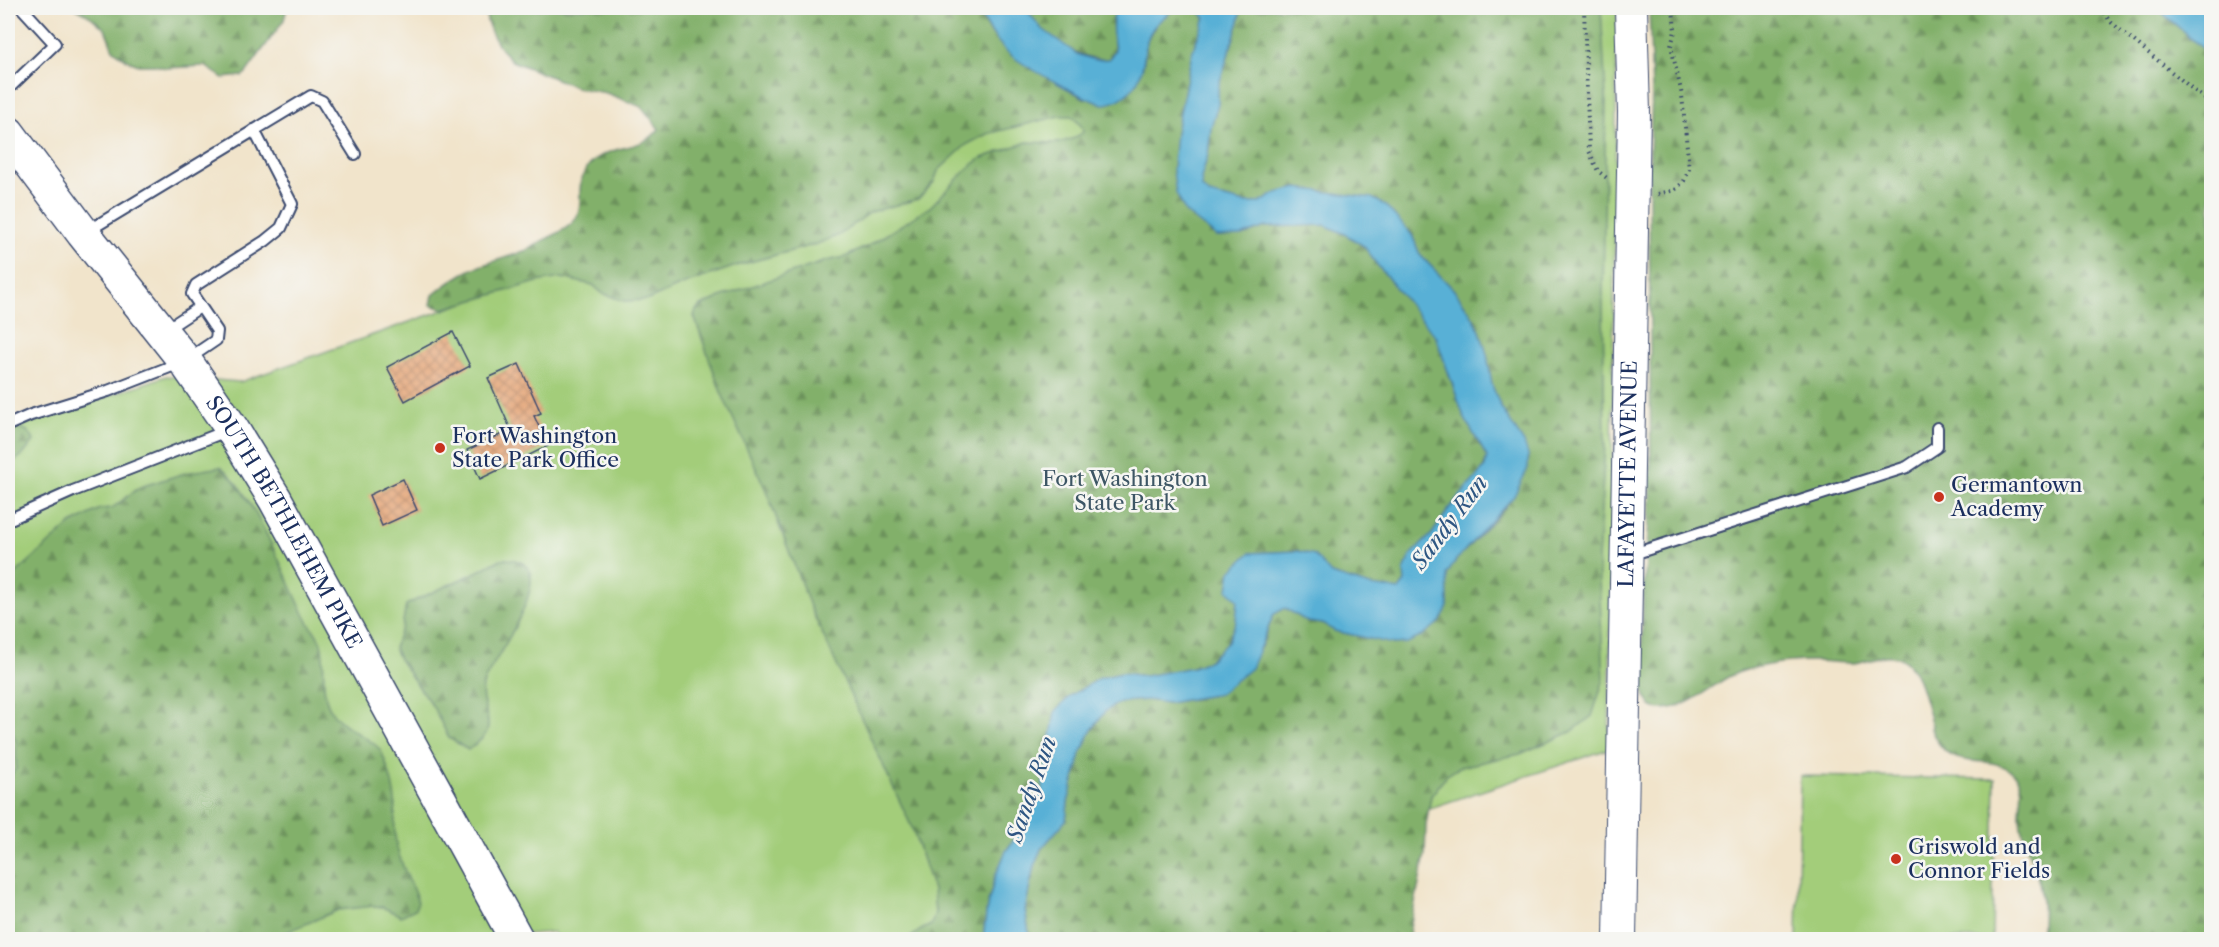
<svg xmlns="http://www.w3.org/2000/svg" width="2219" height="947" font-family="'Libre Caslon Text',serif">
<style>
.green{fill:#a3cd7a;stroke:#5f7e6c;stroke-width:1.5}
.forest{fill:url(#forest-firs);stroke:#4e7064;stroke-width:1.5}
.water{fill:#59b0d6;stroke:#3a709a;stroke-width:1.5}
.building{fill:url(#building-cross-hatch)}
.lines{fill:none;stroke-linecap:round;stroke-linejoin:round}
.service-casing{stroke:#3b4a6e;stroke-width:14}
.secondary-casing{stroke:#3b4a6e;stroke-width:34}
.primary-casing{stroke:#3b4a6e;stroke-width:36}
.path{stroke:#3b4a6e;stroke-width:4;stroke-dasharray:1.5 4.5;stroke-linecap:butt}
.service{stroke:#fff;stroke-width:10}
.secondary{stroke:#fff;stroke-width:32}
.primary{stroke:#fff;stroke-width:33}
.poi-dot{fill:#c8321e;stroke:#f6f6f2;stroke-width:2}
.labels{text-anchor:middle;stroke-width:5;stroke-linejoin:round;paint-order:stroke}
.poi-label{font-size:21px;fill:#1b2f5e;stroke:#f6f6f2;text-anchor:start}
.street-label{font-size:21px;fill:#1b2f5e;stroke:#f6f6f2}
.park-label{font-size:21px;fill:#3d5665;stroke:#f6f6f2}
.water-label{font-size:22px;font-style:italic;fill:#2e5682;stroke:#f6f6f2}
</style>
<defs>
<pattern id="forest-firs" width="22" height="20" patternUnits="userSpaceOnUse" patternTransform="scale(1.5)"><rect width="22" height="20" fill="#82b06a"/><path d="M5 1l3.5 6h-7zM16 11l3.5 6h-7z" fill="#6a905a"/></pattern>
<pattern id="building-cross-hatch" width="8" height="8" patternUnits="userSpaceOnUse" patternTransform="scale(1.5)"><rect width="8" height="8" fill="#e4a171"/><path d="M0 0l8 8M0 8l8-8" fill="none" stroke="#b88460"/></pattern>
</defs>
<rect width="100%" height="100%" fill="#f6f6f2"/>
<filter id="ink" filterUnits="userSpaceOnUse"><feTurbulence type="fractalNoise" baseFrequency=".0167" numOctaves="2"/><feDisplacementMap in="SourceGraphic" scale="12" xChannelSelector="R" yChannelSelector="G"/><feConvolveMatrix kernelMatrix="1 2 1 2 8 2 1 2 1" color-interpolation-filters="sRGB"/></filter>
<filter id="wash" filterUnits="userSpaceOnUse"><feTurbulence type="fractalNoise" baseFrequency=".008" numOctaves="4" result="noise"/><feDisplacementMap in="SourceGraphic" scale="24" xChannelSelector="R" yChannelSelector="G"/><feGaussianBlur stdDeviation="1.35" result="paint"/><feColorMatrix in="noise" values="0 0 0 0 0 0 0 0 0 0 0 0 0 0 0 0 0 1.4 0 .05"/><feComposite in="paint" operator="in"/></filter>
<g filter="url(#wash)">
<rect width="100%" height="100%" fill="#f1e4cb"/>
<g class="green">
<polygon points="1320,8 1617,8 1609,749 1034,939 557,940 554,932 491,937 480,940 8,939 8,430 166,376 240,382 960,127"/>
<polygon points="1800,776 1995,779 1992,939 1797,939"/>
</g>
<g class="forest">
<polygon points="75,8 287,8 284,20 246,73 242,76 223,78 205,66 166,68 155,65 138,65 127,60 113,49 105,29 91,17"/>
<path d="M 412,8 L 448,8 C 434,18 427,14 412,8 Z"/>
<path d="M 485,8 L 977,8 L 991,33 L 1011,55 L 1085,99 L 1143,67 L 1147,40 L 1157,23 L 1176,8 L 1196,8 L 1205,18 L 1192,53 L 1176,133 L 1205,227 L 1217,237 L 1241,236 L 1265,227 L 1305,224 L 1325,225 L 1345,234 L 1364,246 L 1375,262 L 1436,337 L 1464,417 L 1487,457 C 1483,478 1462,493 1449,509 C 1443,517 1438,527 1431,535 C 1417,550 1403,560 1405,582 L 1399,590 L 1370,586 L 1331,574 L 1324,567 L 1298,551 L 1250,553 L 1238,600 L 1236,622 L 1228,641 L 1210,660 L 1194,667 L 1145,676 L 1122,673 L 1100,678 L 1071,695 L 1055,712 L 1042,790 L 1024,825 L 1006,851 L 995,877 L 987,907 L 983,939 L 908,939 L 921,930 L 931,925 L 935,914 L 933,890 L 912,828 L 811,609 L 765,488 L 721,392 L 694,316 L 696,310 L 701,306 L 723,296 L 826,261 L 845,257 L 868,246 L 930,207 L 968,168 L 982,158 L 1027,142 L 1058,143 L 1075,138 L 1083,132 L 1082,127 L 1072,116 L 1060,116 L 987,134 L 966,145 L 938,171 L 934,182 L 918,199 L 871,212 L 839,235 L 817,244 L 739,265 L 682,285 L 648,300 L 624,301 L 602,293 L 593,285 L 561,278 L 537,282 L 443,309 L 431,305 L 433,295 C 445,285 457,276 472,269 C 489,262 507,258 524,251 C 532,249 538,243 544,240 C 554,235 564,231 572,223 C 590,204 568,183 594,161 C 613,144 643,151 659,129 L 642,107 L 606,93 L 578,88 L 512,61 L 500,48 L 491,32 L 487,21 Z"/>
<path d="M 1025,8 L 1117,8 C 1110,21 1113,36 1115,50 L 1109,59 C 1084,61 1057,44 1040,27 C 1034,21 1030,13 1025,8 Z"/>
<polygon points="1241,8 1601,8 1606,97 1603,298 1605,445 1598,559 1604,679 1592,716 1571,732 1520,754 1460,767 1447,775 1431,796 1426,825 1425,855 1409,932 1413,939 1030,939 1025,910 1033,870 1041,849 1066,820 1068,802 1081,753 1091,731 1105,711 1120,702 1147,700 1168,703 1219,694 1261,647 1274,614 1285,608 1308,622 1323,624 1335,631 1394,644 1448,606 1447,574 1456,560 1505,508 1524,443 1501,408 1492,385 1487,355 1480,331 1470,312 1453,289 1420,255 1412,235 1340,195 1297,188 1277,193 1260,203 1245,203 1209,194 1202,188 1201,178 1208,154 1211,127 1218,104 1218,87 1239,21"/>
<path d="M 1649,8 L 2157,8 L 2211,56 L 2211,939 L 2040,939 C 2044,919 2043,896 2037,875 C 2031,856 2021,839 2020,818 C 2019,804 2027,785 2015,774 C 1986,748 1952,780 1931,729 L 1932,725 C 1925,706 1920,669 1902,659 C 1887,650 1868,662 1853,663 C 1839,663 1825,661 1811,661 C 1788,661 1750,666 1730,676 C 1707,688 1683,714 1655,708 L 1651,706 L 1645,697 L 1641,677 L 1643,601 L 1651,496 L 1649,181 L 1652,91 Z"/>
<path d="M 15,427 C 25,428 30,431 34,441 L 23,455 L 8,465 L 8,429 Z"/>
<path d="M 220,467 C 251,487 286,579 305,616 C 309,625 318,634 321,643 C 327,665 319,691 331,710 C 342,730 376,739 382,753 C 388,768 394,786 395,801 C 396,815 393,829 396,842 C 399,863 411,882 418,902 L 415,909 L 401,916 L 382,907 L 374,906 L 338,910 L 271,939 L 8,939 L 8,780 L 16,768 L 16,741 L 10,728 L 8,701 L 8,583 L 15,574 L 71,524 L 100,509 L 112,508 L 140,487 L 185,473 Z"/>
<path d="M 501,559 C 573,555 494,657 484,682 C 477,702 495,721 485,735 C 481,741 473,746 468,750 L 449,738 L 433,707 L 399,659 L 394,648 L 402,627 L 406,605 C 439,588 470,577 501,559 Z"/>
</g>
<g class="water">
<path d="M 977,8 L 1025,8 L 1041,28 L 1077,54 L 1095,60 L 1109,59 L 1115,50 C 1113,36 1110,21 1117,8 L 1176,8 C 1164,17 1151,25 1147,41 C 1143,56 1144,72 1135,85 C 1128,95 1116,103 1105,104 C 1094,105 1023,65 1012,56 C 996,43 987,25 977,8 Z"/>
<polygon points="1196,8 1241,8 1239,21 1218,87 1218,104 1211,127 1208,154 1201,178 1202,188 1209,194 1245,203 1260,203 1276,193 1297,188 1372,198 1385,205 1412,235 1420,255 1453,289 1470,312 1480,331 1487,355 1492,385 1501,408 1524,443 1528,455 1528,468 1514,496 1456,560 1447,574 1448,606 1440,622 1420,637 1407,643 1394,644 1335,631 1323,624 1308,622 1285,608 1274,614 1251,668 1219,694 1168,703 1147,700 1120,702 1105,711 1091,731 1081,753 1068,802 1066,820 1041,849 1033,870 1025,910 1030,939 983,939 987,907 995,877 1006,851 1024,825 1042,790 1055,712 1071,695 1100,678 1122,673 1145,676 1194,667 1210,660 1228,641 1236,622 1238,600 1228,590 1231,571 1250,553 1298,551 1314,555 1331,574 1370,586 1399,590 1405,582 1404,571 1411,555 1432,534 1449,509 1485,467 1487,457 1464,417 1436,337 1375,262 1364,246 1345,234 1325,225 1265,227 1241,236 1217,237 1186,213 1176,193 1173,170 1176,133 1192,53 1205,18"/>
<polygon points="2157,8 2211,8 2211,56"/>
</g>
<g id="blocks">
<g class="building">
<polygon points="453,332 470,366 405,401 387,367"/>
<polygon points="519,364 541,413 534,416 548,446 480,479 467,450 511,430 488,378"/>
<polygon points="403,479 417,510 382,526 369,495"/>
</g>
</g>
</g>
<g filter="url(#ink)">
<use href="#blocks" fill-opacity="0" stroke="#3b4a6e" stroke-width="1.5"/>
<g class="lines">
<g class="service-casing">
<g id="service">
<polyline points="8,89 55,44 22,8"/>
<polyline points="86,232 311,96 322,101 355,154"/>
<polyline points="165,330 200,307"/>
<polyline points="8,425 31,415 108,391 185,361 216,340 217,331 192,294 196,285 265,241 281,228 292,204 254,130"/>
<polyline points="8,520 73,491 229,430"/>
<polyline points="1630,555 1907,467 1937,447 1937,428"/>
</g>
</g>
<g class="secondary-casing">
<g id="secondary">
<path id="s1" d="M 1620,940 L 1634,112 L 1631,8"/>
</g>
</g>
<g class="primary-casing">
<g id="primary">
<path id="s2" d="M 8,133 L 83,233 L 185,361 L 232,429 L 275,499 L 517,940"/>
</g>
</g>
<g class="path">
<polyline points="1584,8 1589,151 1598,171 1608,179"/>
<polyline points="2100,8 2112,23 2212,105"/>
<polyline points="1658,194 1675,190 1684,181 1689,169 1682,95 1671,46 1675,31 1673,8"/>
</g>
<use href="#service" class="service"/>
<use href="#secondary" class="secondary"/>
<use href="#primary" class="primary"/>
</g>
</g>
<g class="poi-dot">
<circle cx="440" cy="448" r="6"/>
<circle cx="1939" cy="497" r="6"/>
<circle cx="1896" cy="859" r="6"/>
</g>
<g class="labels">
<g class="poi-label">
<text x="452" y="443">Fort Washington<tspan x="452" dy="24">State Park Office</tspan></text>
<text x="1951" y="492">Germantown<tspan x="1951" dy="24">Academy</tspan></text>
<text x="1908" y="854">Griswold and<tspan x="1908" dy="24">Connor Fields</tspan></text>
</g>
<g class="street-label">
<text dy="7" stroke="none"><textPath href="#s1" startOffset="466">LAFAYETTE AVENUE</textPath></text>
<text dy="7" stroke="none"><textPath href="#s2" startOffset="478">SOUTH BETHLEHEM PIKE</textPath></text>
</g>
<g class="park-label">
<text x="1125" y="486">Fort Washington<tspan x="1125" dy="24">State Park</tspan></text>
</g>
<g class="water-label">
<text transform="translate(1449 522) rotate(-53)" y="8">Sandy Run</text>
<text transform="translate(1031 789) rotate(-71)" y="8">Sandy Run</text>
</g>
</g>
<rect width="2219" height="947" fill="none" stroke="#f6f6f2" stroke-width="30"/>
</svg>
